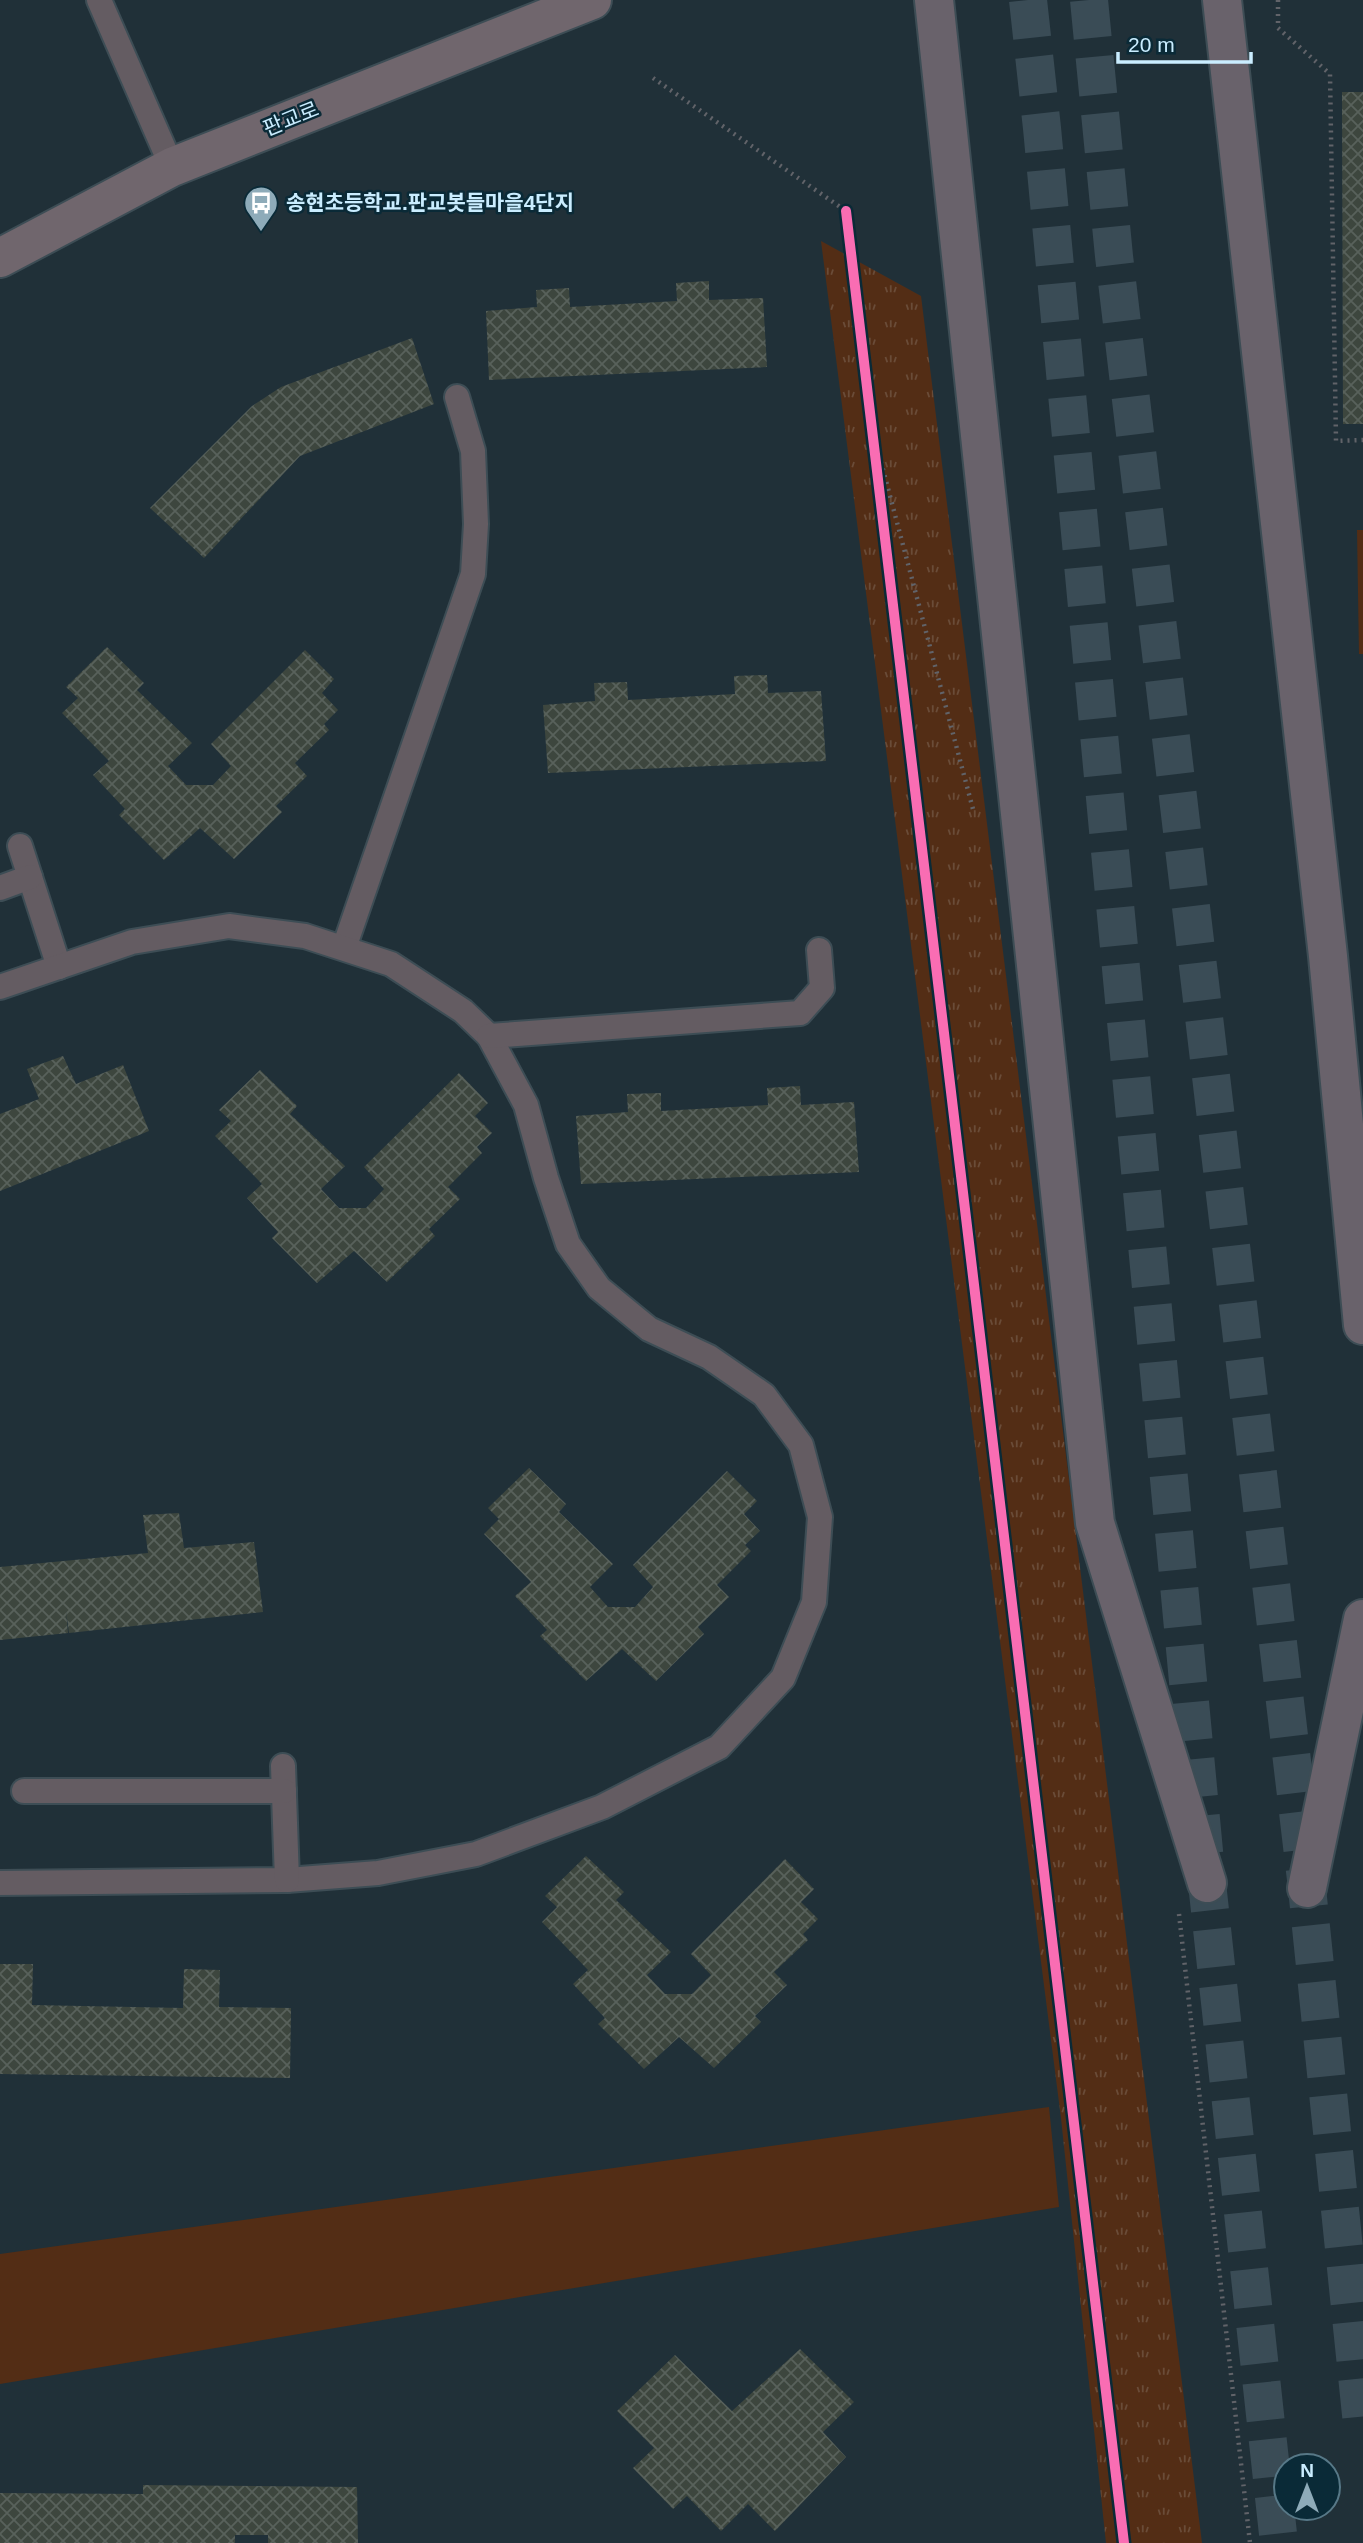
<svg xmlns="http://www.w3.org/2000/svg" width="1363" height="2543" font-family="Helvetica,'Noto Sans KR',sans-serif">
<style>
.grass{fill:url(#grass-tufts)}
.green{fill:#532d15}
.building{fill:url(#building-cross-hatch)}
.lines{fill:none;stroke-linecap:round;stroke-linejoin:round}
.trunk-tunnel{stroke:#3a4c56;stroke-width:38;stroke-dasharray:38 19;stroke-linecap:butt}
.service-casing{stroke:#3d4d55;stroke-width:28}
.secondary-casing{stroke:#3d4d55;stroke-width:42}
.trunk-casing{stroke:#3d4d55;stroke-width:42}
.path{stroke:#616369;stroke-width:4.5;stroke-dasharray:2 5;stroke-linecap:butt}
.service{stroke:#645c62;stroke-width:24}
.secondary{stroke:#70666d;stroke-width:38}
.trunk{stroke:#69626b;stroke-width:38}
.cycleway-casing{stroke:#0a2a37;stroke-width:15}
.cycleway{stroke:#f96db3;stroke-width:10}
.labels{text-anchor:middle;stroke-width:5;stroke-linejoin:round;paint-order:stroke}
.street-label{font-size:21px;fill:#caedff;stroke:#0a2a37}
.poi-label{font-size:21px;font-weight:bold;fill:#caedff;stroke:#0a2a37;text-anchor:start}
</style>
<defs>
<pattern id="grass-tufts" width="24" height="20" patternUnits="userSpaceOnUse" patternTransform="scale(1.75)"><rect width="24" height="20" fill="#532d15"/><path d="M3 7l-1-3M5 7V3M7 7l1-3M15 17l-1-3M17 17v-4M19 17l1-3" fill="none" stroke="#6a4c38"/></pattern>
<pattern id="building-cross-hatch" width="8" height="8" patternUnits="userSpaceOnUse" patternTransform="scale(1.75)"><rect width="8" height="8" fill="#3d463e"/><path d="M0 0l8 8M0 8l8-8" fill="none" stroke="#58615b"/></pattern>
</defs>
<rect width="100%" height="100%" fill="#203038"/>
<polygon class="grass" points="821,241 921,296 1202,2543 1106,2543 1061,2118"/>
<g class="green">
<polygon points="1357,530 1363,530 1363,654 1359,654"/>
<polygon points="1049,2107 1059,2207 0,2384 0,2254"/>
</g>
<g class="building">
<polygon points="1342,92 1363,92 1363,424 1343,424"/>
<polygon points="709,281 709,300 763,298 767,367 489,380 486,311 537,307 536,290 569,288 570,307 677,301 676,283"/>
<polygon points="412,338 434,404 300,456 204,558 150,508 252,406 281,387"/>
<polygon points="107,647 144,683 137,690 192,743 168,766 186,785 213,785 231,766 211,744 305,650 334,679 322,693 338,710 324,724 329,730 295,763 307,776 276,806 282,812 234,859 200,828 164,860 119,815 125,809 93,775 109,761 62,713 78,698 66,687"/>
<polygon points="767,675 768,693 821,691 826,761 548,773 543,705 595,701 594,683 627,682 628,700 735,694 734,676"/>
<polygon points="63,1056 76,1084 123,1065 149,1131 0,1191 0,1114 39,1099 27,1069"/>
<polygon points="260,1070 297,1106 290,1114 345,1166 321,1189 339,1208 366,1208 384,1189 364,1167 459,1073 488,1103 475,1116 492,1133 477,1147 482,1153 448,1187 460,1199 429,1229 435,1236 387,1282 354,1251 317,1283 272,1238 278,1232 247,1198 262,1184 215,1136 231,1121 219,1110"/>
<polygon points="800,1086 801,1105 854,1102 859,1172 581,1184 576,1116 628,1112 627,1094 661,1093 661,1111 768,1105 767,1088"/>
<polygon points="529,1468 566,1504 559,1512 613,1564 590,1587 608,1607 635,1607 653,1587 633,1565 727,1471 757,1501 744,1514 760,1531 745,1545 751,1551 717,1585 729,1597 698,1627 704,1634 656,1681 622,1649 586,1681 540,1636 547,1630 515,1596 531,1582 484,1534 499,1519 488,1508"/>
<polygon points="179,1513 184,1548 254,1542 263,1612 69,1633 66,1611 68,1633 0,1640 0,1567 148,1553 143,1515"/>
<polygon points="586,1856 624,1892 616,1900 671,1952 647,1975 665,1994 692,1994 711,1975 691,1954 785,1859 814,1889 801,1902 818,1919 803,1934 808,1940 774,1972 787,1985 755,2016 761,2022 714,2068 679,2037 644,2069 598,2024 605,2018 573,1984 588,1970 542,1922 557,1907 545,1896"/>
<polygon points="0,1964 33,1964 32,2005 183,2008 184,1969 220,1970 219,2007 291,2008 290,2078 0,2074"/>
<polygon points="800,2349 854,2402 823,2432 846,2457 775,2531 748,2504 721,2531 687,2496 673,2509 633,2468 654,2448 617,2411 675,2355 732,2411"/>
<polygon points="143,2485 357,2487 358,2543 268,2543 268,2535 235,2535 235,2543 0,2543 0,2493 143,2494"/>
</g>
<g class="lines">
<g class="trunk-tunnel">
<polyline points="1028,0 1042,128 1207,1883 1279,2543"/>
<polyline points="1089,0 1114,256 1307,1888 1363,2434"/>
</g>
<g class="service-casing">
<g id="service">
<polyline points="99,0 172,167"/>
<polyline points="20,846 59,967"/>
<polyline points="0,888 30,877"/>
<polyline points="344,948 473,574 476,524 473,451 457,397"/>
<polyline points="0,987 132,942 229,926 305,936 391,964 463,1011 489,1036 526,1105 546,1178 568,1244 599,1288 649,1329 709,1357 764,1395 801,1445 820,1517 814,1602 783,1678 719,1747 602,1807 476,1854 378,1873 287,1880 0,1883"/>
<polyline points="489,1036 800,1013 822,988 819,950"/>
<polyline points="283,1766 287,1880"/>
<polyline points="24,1791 284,1791"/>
</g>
</g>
<g class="secondary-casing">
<polyline id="secondary" points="0,258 172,167 592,0"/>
</g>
<g class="trunk-casing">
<g id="trunk">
<polyline points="934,0 1095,1523 1207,1883"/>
<polyline points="1222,0 1328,956 1363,1325"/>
<polyline points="1307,1888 1363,1619"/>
</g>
</g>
<g class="path">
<polyline points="1278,0 1278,28 1330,74 1336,441 1363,440"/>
<polyline points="653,78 846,211"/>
<polyline points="872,428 974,813"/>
<polyline points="1179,1914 1250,2543"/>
</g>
<use href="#service" class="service"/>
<use href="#secondary" class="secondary"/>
<use href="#trunk" class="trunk"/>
<g class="cycleway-casing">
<polyline id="cycleway" points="846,211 1124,2543"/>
</g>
<use href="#cycleway" class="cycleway"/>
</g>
<defs>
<g id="bus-pin" transform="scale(1.75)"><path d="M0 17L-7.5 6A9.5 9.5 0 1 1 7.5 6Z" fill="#8eabb9" stroke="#0a2a37"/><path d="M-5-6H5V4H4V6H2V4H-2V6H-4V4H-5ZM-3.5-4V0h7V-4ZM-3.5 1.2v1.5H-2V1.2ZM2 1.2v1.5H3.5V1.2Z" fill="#fff"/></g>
</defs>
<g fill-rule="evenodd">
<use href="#bus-pin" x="261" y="203"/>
</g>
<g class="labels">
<g class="street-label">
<text transform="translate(291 119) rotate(-22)" y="7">판교로</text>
</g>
<g class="poi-label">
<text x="286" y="210">송현초등학교.판교봇들마을4단지</text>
</g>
</g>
<g transform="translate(1307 2487)"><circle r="33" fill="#0a2a37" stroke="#577887" stroke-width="2"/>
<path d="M0-5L12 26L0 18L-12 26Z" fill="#8eabb9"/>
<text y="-10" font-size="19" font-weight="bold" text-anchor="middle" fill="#caedff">N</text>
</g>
<path d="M1118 52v10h133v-10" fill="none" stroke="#caedff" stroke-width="3.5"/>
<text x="1128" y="52" font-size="21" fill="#caedff" stroke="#0a2a37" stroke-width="5" paint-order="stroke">20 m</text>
</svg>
